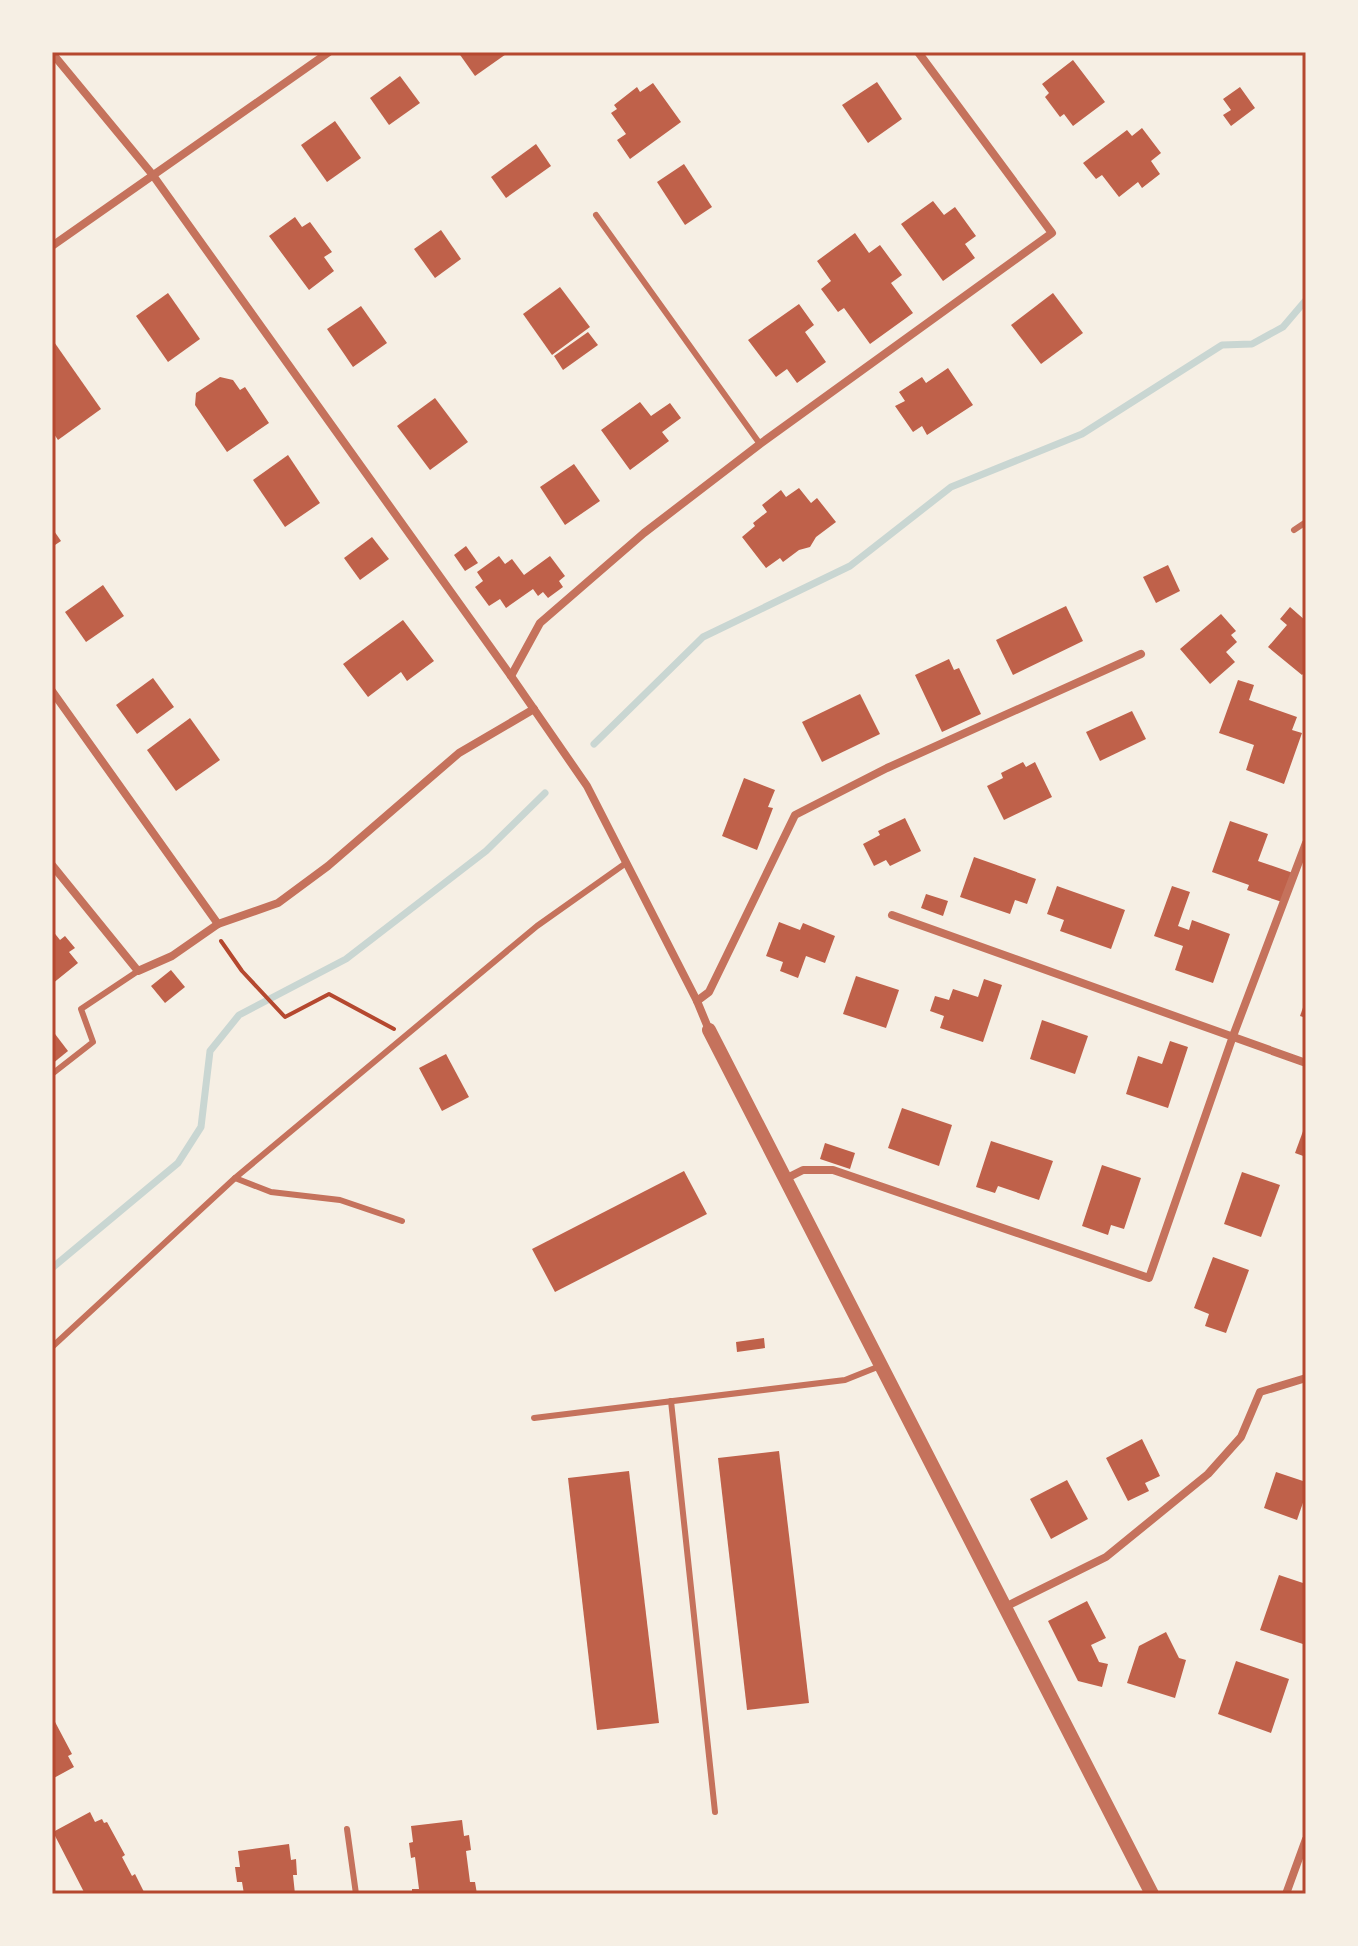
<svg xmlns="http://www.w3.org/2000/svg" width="1358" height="1946" font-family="Overpass,sans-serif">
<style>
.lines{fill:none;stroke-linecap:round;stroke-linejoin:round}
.stream{stroke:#c9d6d2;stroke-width:7}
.building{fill:#bf614a}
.path{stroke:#b5482f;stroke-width:4}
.service{stroke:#c5725c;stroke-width:6}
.minor{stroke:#c5725c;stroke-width:8}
.tertiary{stroke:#c5725c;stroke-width:14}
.neatline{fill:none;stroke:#b5482f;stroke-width:3}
</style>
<rect width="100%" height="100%" fill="#f6efe4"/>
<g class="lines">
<g class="stream">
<polyline points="594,744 703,637 850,566 951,487 1082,434 1222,345 1252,344 1283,327 1306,300"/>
<polyline points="52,1268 178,1163 201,1127 210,1051 239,1015 346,959 486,851 545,793"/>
</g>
</g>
<g class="building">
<polygon points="458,52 509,52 475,76"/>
<polygon points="1073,60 1105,102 1073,126 1064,114 1060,117 1045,97 1049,93 1042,84"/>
<polygon points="400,76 420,103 389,125 370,98"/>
<polygon points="877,82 902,119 868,143 842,105"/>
<polygon points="653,83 681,122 630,159 617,140 626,134 611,113 617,109 614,105 637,87 640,92"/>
<polygon points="1240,87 1255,108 1231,126 1223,115 1231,110 1223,99"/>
<polygon points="335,121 361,158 327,182 301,145"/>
<polygon points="1142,128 1161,153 1151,161 1160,174 1142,188 1138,182 1119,197 1102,175 1096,179 1083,163 1127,130 1132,136"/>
<polygon points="536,144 551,166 506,198 491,177"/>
<polygon points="684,164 712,207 685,225 657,182"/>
<polygon points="933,201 944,215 955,207 976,236 965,244 975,258 943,281 901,224"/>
<polygon points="295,217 302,227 310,222 332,252 324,257 334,271 309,290 269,236"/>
<polygon points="441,230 461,259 435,278 414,249"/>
<polygon points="855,233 869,253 880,245 902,275 891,283 913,313 870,344 844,308 838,312 821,289 831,281 817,261"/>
<polygon points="560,287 590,327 552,355 523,314"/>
<polygon points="168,293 200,339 168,362 136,316"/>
<polygon points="1053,293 1083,333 1041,364 1011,325"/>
<polygon points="799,304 814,325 805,332 826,362 797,383 787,369 776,377 748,340"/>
<polygon points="361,306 387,343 353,367 327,329"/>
<polygon points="588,332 598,345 563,370 554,356"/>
<polygon points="52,339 101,409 58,440 52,431"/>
<polygon points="948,368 973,405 927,435 922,426 913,432 895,406 905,401 899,392 922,377 926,383"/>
<polygon points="220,377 233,380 240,390 245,387 269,423 227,452 195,405 196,393"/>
<polygon points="435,398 468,442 430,470 397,426"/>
<polygon points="640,402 651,416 670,403 681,418 662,432 669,441 630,470 601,430"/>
<polygon points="288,455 320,503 285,527 253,480"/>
<polygon points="574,464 600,501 565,525 540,487"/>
<polygon points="799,488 811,503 817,498 836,522 816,537 810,547 799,550 783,562 780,558 766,568 742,537 755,526 753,523 767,512 762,505 781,490 786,497"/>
<polygon points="52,528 61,541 52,547"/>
<polygon points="372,537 389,559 360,580 344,558"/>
<polygon points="466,546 478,563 465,571 454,555"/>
<polygon points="499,556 505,564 512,559 524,575 550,556 565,576 559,581 563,587 548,598 543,592 538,596 533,589 506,608 500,599 489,606 475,587 483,581 477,572"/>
<polygon points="1168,565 1180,591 1156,603 1143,577"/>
<polygon points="103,585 124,616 86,642 65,612"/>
<polygon points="1066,606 1083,641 1013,675 996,640"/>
<polygon points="1290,607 1306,621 1306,671 1302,675 1268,647 1287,625 1280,619"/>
<polygon points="1221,614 1236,631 1231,635 1237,642 1226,652 1235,662 1210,684 1180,649"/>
<polygon points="403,620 434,661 407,681 401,672 368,697 343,664"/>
<polygon points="949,659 954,670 959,668 981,714 942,732 915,675"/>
<polygon points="153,678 174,707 137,734 116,705"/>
<polygon points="1238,680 1254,685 1249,700 1297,717 1292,730 1302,733 1284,784 1246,770 1254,745 1219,733"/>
<polygon points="860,694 880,734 822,762 802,722"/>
<polygon points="1132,711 1146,739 1100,761 1086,732"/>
<polygon points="190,718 220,760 176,791 147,750"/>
<polygon points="1023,762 1026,767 1035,762 1052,797 1004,820 987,786 1003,778 1001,773"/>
<polygon points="744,778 775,790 768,807 773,808 757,850 722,836"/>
<polygon points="905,818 921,851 890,866 886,860 874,866 863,844 880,835 878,831"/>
<polygon points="1230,821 1268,834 1258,861 1293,873 1282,902 1247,890 1249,885 1212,872"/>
<polygon points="974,857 1036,879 1027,904 1015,900 1010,914 960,897"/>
<polygon points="1057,886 1125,910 1111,949 1060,931 1064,920 1047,914"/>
<polygon points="1172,886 1190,892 1178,926 1189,930 1192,920 1230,934 1213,983 1175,970 1183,946 1154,936"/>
<polygon points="926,894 948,901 943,916 921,908"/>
<polygon points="779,922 800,930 803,923 835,936 825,963 806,956 798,978 780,971 783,962 766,956"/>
<polygon points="52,930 60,940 65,936 75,948 69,952 78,963 52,984"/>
<polygon points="171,970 185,987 165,1003 151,986"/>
<polygon points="856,976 899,990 886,1028 843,1014"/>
<polygon points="984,979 1002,985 983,1042 940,1028 944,1016 930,1011 935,996 949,1000 953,989 978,997"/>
<polygon points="1306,999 1306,1018 1300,1016"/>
<polygon points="1042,1020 1088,1036 1075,1074 1030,1059"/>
<polygon points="52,1030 68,1051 52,1064"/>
<polygon points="1170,1041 1188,1047 1168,1108 1126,1094 1138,1056 1162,1064"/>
<polygon points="446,1054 469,1097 442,1111 419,1068"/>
<polygon points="902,1108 952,1125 939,1166 888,1148"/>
<polygon points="1306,1123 1306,1157 1295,1153"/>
<polygon points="991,1141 1053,1161 1039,1200 998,1186 995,1193 976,1187"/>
<polygon points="825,1143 855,1153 850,1169 820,1159"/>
<polygon points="1102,1165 1141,1178 1124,1229 1111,1225 1108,1235 1082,1226"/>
<polygon points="684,1171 707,1214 555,1292 532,1249"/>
<polygon points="1242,1172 1280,1185 1261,1237 1224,1224"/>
<polygon points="1213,1257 1249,1270 1226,1333 1205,1326 1209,1314 1194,1308"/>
<polygon points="764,1338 765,1348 737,1352 736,1342"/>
<polygon points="1142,1439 1160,1476 1145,1483 1149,1491 1128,1501 1106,1458"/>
<polygon points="779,1451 809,1703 747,1710 718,1458"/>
<polygon points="629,1471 659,1723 597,1730 568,1478"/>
<polygon points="1276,1472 1306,1482 1306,1494 1297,1520 1264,1508"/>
<polygon points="1067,1480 1088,1519 1051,1539 1030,1499"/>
<polygon points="1279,1575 1306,1584 1306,1645 1260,1630"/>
<polygon points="1087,1601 1106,1638 1091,1645 1099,1662 1108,1664 1102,1687 1078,1681 1048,1621"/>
<polygon points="1166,1632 1179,1658 1186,1660 1175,1698 1127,1683 1139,1646"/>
<polygon points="1236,1661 1289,1679 1271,1733 1218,1714"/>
<polygon points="54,1720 72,1754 68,1756 74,1767 52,1779 52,1722"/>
<polygon points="90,1812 95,1822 102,1819 104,1823 107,1822 125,1855 122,1857 132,1876 135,1874 145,1894 85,1894 53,1832"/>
<polygon points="462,1820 464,1836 469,1835 471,1850 466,1851 470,1882 475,1882 477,1894 412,1894 412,1889 419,1889 415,1857 411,1858 409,1843 413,1842 411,1826"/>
<polygon points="289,1844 291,1860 296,1859 297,1875 293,1875 295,1894 244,1894 242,1882 237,1882 235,1867 240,1867 238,1851"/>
</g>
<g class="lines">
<polyline class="path" points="221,941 242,971 285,1017 329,994 394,1029"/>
<g class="service">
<polyline points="596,215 760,444"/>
<polyline points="1294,530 1306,522"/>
<polyline points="52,1074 93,1042 81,1009 138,971"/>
<polyline points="235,1178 271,1192 340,1200 402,1221"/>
<polyline points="52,1347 235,1178 537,926 626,863"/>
<polyline points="671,1401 715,1812"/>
<polyline points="534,1418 845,1380 880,1366"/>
<polyline points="347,1829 356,1894"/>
</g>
<g class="minor">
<polyline points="52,53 152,174 511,676 587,786 697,1001 709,1030"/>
<polyline points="52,246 329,52"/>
<polyline points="511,676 540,623 644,533 760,444 1052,233 918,52"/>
<polyline points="52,691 218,924"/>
<polyline points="52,865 138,971 172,956 218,924 278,903 328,866 459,753 534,709"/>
<polyline points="892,915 1306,1063"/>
<polyline points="697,1001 709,992 795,815 887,768 1141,654"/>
<polyline points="787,1178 803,1170 833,1170 1149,1278 1233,1036 1306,843"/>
<polyline points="1005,1607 1106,1557 1208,1474 1241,1437 1260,1392 1306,1378"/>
<polyline points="1286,1894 1306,1839"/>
</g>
<polyline class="tertiary" points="709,1030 1152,1894"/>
</g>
<rect width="1358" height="1946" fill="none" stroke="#f6efe4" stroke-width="108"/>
<rect x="54" y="54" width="1250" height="1838" class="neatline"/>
</svg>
